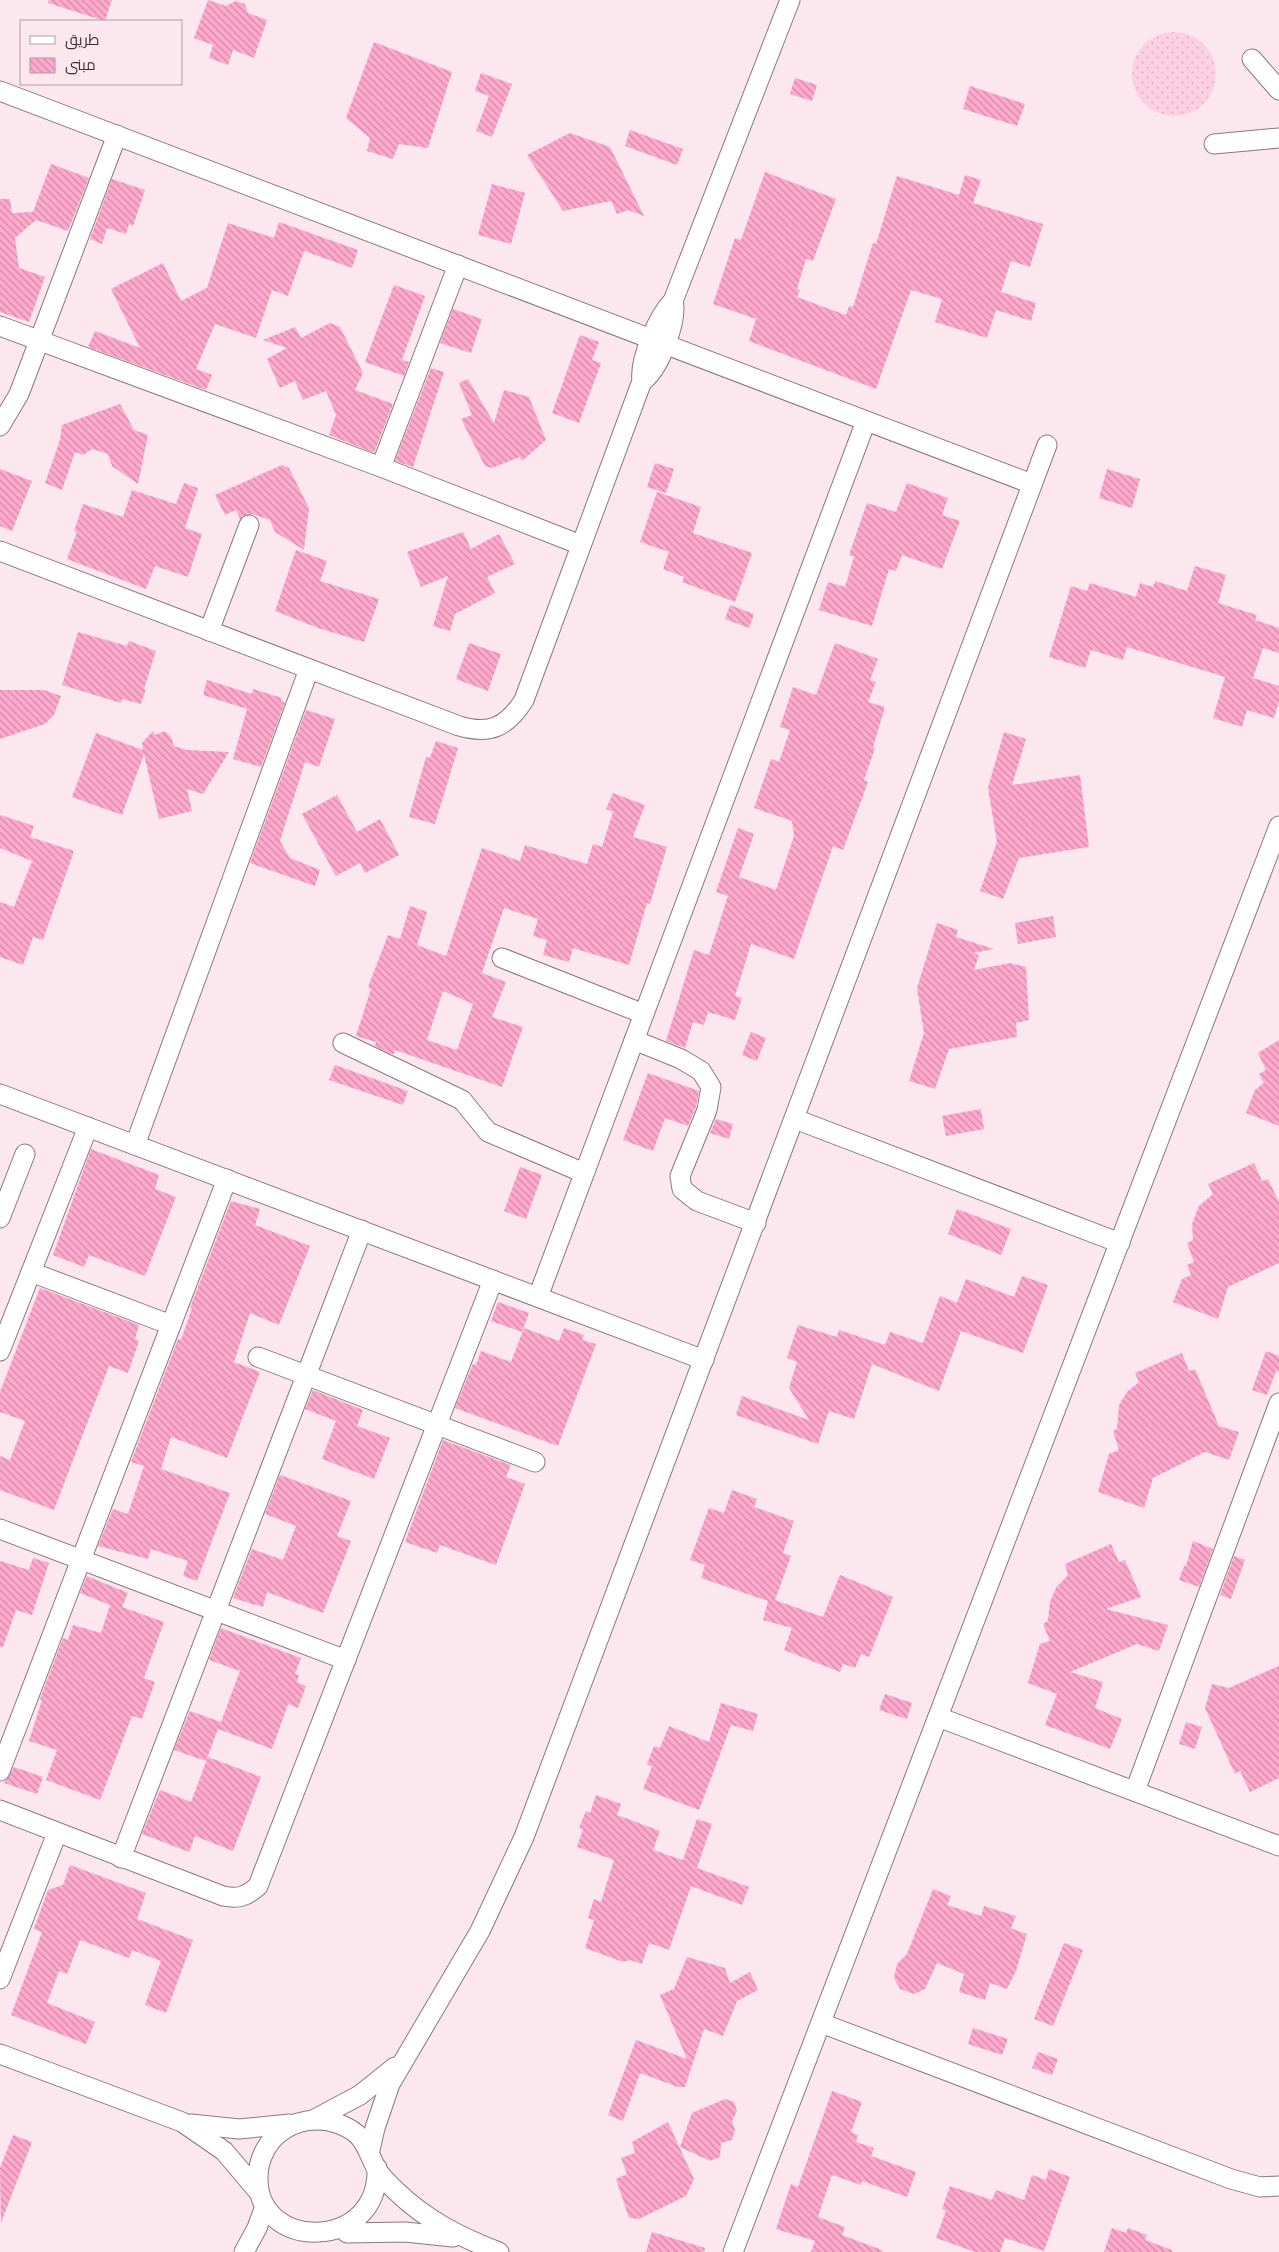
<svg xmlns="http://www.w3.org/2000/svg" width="1279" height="2252" font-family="Montserrat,Cairo,sans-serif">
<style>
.grass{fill:url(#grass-dots)}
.building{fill:url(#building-back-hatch);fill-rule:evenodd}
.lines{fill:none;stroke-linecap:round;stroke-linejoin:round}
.minor-casing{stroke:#8a787f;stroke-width:21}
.minor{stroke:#fff;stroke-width:19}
</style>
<defs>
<pattern id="grass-dots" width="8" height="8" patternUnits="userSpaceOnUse" patternTransform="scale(1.25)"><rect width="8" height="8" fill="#fdd0e1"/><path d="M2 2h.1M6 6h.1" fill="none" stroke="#dab3c2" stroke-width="1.8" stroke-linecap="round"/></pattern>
<pattern id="building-back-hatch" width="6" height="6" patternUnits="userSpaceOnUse" patternTransform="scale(1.25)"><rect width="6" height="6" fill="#fea9cd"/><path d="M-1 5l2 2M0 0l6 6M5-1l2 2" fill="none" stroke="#cf8aa7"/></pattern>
</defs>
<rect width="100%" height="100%" fill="#fce7ef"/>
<circle class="grass" cx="1174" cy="74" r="42"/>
<g class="building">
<polygon points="49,0 112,0 105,21 48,3"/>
<polygon points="208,0 226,6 236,1 245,4 248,13 267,20 254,58 233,50 228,65 209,58 213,45 194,38"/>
<polygon points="374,42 452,72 428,148 399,144 393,159 367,151 370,138 346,118"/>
<polygon points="481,73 512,84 492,137 476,131 489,96 475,91"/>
<polygon points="795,78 817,85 812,101 790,94"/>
<polygon points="970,86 1025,104 1017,126 963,109"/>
<polygon points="630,130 683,149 677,165 625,146"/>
<polygon points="570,133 610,147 644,216 628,210 617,214 611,201 563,211 527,155"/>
<polygon points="51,164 89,178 68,231 36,220 15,238 19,268 45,277 29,322 0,312 0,199 10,199 12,213 33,212"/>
<polygon points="765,172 836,199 813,261 806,259 797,289 800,290 797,297 846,315 849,306 853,307 873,243 876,244 897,176 959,195 965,175 981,180 973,203 1043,224 1030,267 1011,261 1001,292 1036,303 1031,321 996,310 987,338 935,322 942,299 911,290 876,389 749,341 756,319 713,304 735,238 741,240"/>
<polygon points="112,179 145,190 133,226 129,224 126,234 107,228 102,244 90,239"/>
<polygon points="492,184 525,193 511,244 478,235"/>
<polygon points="279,222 358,250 352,268 304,251 288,296 272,290 256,338 215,324 196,369 212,375 206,390 88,347 95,331 140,348 111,289 163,263 181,301 207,288 228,223 274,238"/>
<polygon points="394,285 425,296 402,360 409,362 404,376 365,362"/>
<polygon points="453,309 482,319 471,353 440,343"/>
<polygon points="330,323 340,327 363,373 355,390 393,404 374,453 329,435 336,415 326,391 303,400 295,381 280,388 267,359 287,348 263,340 295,327 301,338"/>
<polygon points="580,335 599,342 592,360 601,363 579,423 552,413"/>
<polygon points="431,368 444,372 413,467 395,461"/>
<polygon points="468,379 494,423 504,390 529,397 546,440 522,461 520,457 492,468 485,466 461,419 472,415 459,383"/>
<polygon points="120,404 134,430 148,435 138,484 112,466 108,454 92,449 83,455 75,452 62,490 45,483 60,440 62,425"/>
<polygon points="655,463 674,469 666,493 647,487"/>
<polygon points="282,465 289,468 309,508 304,550 275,532 270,520 252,514 240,519 236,510 225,515 215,495"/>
<polygon points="0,469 32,481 12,531 0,526"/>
<polygon points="1107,469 1140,479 1132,508 1099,498"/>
<polygon points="184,483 198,488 185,528 202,534 188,577 155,566 146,589 67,559 77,532 74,531 83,504 123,517 132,490 176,504"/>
<polygon points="907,483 948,498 942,515 960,521 942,569 902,555 896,571 889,569 872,626 819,610 828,582 845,587 854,557 849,555 867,503 896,512"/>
<polygon points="657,492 701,507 693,533 752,553 735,602 682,582 684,577 663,569 669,552 640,542"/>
<polygon points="463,532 471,549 499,534 515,564 487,577 495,593 455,614 450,631 433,626 448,576 421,587 407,552"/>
<polygon points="296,550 327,561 320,581 379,599 364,642 318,628 275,611"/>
<polygon points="1195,566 1226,575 1218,603 1257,615 1255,620 1279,628 1279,653 1263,648 1253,678 1279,686 1279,702 1274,718 1247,710 1242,727 1213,718 1225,677 1127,647 1123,660 1091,650 1085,668 1049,657 1071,586 1087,591 1090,583 1136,597 1140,583 1153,587 1155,581 1187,591"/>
<polygon points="730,605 754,614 749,628 725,619"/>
<polygon points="78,632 127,646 129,641 156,651 144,689 146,689 141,704 122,699 121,703 62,685"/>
<polygon points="469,643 501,654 488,691 456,679"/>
<polygon points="835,643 878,659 870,680 876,682 868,702 885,707 873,747 875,748 864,780 868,782 843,850 833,846 794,959 751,944 735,996 742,998 735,1020 708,1012 704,1025 693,1022 685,1048 666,1041 694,950 709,955 728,896 716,892 738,828 754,834 739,877 776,890 794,836 792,821 754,808 771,759 779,762 790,730 780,727 793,687 816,695"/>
<polygon points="207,680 252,694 253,689 282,698 281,701 285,703 261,767 233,759 247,709 203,695"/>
<polygon points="0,690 44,690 61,696 54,715 45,724 0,739"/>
<polygon points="306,710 335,719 319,767 305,762 280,841 290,858 320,870 315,886 250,863"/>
<polygon points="153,731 155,735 165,731 171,737 174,746 187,750 229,752 203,794 187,789 192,811 159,819 144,754 122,815 72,797 96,733 143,750 142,743"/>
<polygon points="1004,732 1026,739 1012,785 1080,775 1089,847 1019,858 1003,899 980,891 997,842 988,788"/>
<polygon points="436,741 458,748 435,824 409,817 426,757 430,758"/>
<path d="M 613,793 L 645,805 L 633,837 L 667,847 L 650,904 L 647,903 L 629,965 L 573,948 L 569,962 L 543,955 L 547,940 L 533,936 L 538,919 L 504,908 L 482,973 L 506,982 L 492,1017 L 523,1027 L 502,1087 L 395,1050 L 394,1054 L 389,1053 L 375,1046 L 376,1042 L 356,1036 L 371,989 L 368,987 L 388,935 L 400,939 L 410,906 L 427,912 L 417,945 L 446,956 L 482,848 L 520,861 L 525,845 L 587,864 L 593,844 L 602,847 L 613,812 L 606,809 ZM 443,991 L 473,1004 L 457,1050 L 427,1040 Z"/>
<polygon points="337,795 357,832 380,819 399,855 365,873 360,863 336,876 302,814"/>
<polygon points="0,815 34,826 30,837 74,851 43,940 33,937 23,965 0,957 0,902 14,907 32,861 0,848"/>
<polygon points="1053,916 1056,937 1018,944 1015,923"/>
<polygon points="937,923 958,930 956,937 994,949 973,953 979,955 974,970 1010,963 1026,967 1029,1020 1016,1023 1017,1037 949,1049 935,1089 909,1081 924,1033 917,988"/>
<polygon points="751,1032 766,1038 757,1061 742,1055"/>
<polygon points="1279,1040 1279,1126 1246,1113 1255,1090 1264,1083 1259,1074 1266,1070 1258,1053"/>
<polygon points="335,1065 408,1091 403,1105 329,1080"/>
<polygon points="648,1073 699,1091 696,1107 688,1126 665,1118 653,1151 623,1140"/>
<polygon points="981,1109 984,1129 946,1136 942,1116"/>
<polygon points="716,1119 733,1124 729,1139 710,1133"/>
<polygon points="91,1149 159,1175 155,1189 176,1197 145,1276 89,1255 84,1267 53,1255"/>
<polygon points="1254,1163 1262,1181 1268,1179 1279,1202 1279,1263 1228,1287 1218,1319 1173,1302 1182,1279 1191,1275 1187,1265 1194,1262 1187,1243 1193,1240 1192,1224 1199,1206 1213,1194 1208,1184"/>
<polygon points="520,1167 542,1175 526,1219 504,1211"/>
<polygon points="231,1201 260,1209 255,1225 310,1246 279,1325 250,1313 234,1362 260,1372 227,1458 171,1437 161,1469 230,1493 197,1581 183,1576 188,1561 151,1549 148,1559 98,1546 113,1509 128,1514 144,1466 131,1462 178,1339 181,1340 192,1308 190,1308"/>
<polygon points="957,1209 1011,1229 1001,1255 948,1234"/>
<polygon points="1022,1276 1048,1285 1023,1353 961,1331 939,1391 872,1364 854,1419 829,1411 818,1444 736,1415 742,1396 809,1420 789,1388 797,1362 787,1358 798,1325 837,1337 839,1330 885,1345 890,1332 923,1343 940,1296 957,1303 966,1279 1014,1297"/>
<polygon points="40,1288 139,1325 135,1339 139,1341 128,1373 109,1366 54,1510 0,1490 0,1456 10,1460 25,1421 0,1412 0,1392"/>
<polygon points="498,1302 529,1313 522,1332 491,1321"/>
<polygon points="524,1328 559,1341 564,1328 584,1335 582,1340 596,1344 558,1446 455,1408 473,1364 476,1365 481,1351 511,1362"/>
<polygon points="1266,1351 1279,1356 1279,1372 1276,1371 1267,1395 1252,1390"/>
<polygon points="1182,1353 1189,1371 1195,1369 1219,1426 1239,1432 1229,1460 1205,1452 1153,1478 1144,1508 1098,1492 1109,1454 1119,1450 1113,1431 1117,1429 1119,1405 1127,1392 1139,1382 1135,1373"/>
<polygon points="313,1390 363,1410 357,1426 390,1438 374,1479 322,1459 336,1421 305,1409"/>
<polygon points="443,1440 511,1465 506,1477 525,1484 496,1565 440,1545 437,1553 405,1542"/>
<polygon points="280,1475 351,1501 337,1536 351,1541 323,1613 267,1592 263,1607 233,1598 252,1549 283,1560 296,1526 265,1514"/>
<polygon points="732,1490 757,1499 754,1507 794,1521 783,1553 791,1556 775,1600 823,1617 840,1575 893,1597 869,1657 861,1654 855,1668 843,1664 840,1672 784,1650 792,1628 763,1620 768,1601 701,1578 705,1565 690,1560 709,1508 724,1513"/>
<polygon points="1193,1541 1213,1549 1199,1587 1179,1580 1184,1566 1186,1566"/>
<polygon points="1111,1544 1119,1562 1125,1560 1141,1597 1106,1609 1168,1625 1159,1651 1137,1644 1070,1672 1103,1682 1095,1708 1122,1719 1110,1749 1045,1725 1057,1694 1028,1683 1040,1644 1050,1641 1043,1624 1048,1621 1050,1602 1056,1588 1068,1575 1065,1564"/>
<polygon points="1234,1556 1245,1560 1231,1599 1220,1595"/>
<polygon points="33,1558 49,1563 32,1615 16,1610 3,1647 0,1647 0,1561 29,1570"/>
<polygon points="87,1576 128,1593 122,1607 164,1622 144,1678 155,1682 142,1719 132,1716 100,1800 46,1780 57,1750 29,1741 42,1700 40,1699 63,1638 68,1640 73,1625 101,1633 110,1605 80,1593"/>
<polygon points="221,1628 301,1658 295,1674 299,1675 297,1682 306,1686 298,1708 288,1704 272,1749 218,1729 206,1761 174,1750 190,1711 221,1722 240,1671 209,1660"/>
<polygon points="1279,1666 1279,1778 1250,1792 1240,1771 1235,1774 1205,1708 1212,1684 1229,1688"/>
<polygon points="885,1694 912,1703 907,1719 879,1710"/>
<polygon points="721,1703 758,1714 753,1731 731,1725 699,1810 643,1789 652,1767 647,1764 654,1746 660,1748 669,1726 709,1742"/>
<polygon points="1186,1722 1202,1727 1195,1749 1179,1744"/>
<polygon points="208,1757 261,1777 233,1851 195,1836 189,1852 142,1834 160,1790 191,1802"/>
<polygon points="14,1767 43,1777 37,1794 4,1783"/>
<polygon points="596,1795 621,1804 617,1815 660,1831 653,1850 683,1860 697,1819 712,1824 697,1868 749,1887 742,1905 691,1886 669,1950 649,1943 642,1964 630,1960 623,1962 585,1948 594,1920 588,1918 594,1899 601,1902 614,1860 577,1847 583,1829 579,1828 586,1811 590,1813"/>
<polygon points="70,1865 146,1893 137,1919 193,1940 166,2013 145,2005 161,1961 132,1950 129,1958 80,1940 67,1974 59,1971 47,2003 95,2022 86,2044 11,2015 42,1932 34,1929 48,1890 63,1885"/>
<polygon points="933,1889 951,1896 947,1905 981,1916 984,1906 1016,1916 1011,1928 1027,1934 1016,1971 1007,1989 990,1983 985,2000 959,1992 964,1974 937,1963 925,1989 914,1994 900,1989 894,1978 897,1964 907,1954"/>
<polygon points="1064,1943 1083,1950 1053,2026 1034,2019"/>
<polygon points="687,1957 725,1968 730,1983 750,1972 758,1990 737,2001 723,2036 704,2029 685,2087 678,2087 640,2073 623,2121 608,2115 636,2040 687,2059 660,1995 674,1989"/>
<polygon points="973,2028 1008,2039 1002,2055 968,2044"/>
<polygon points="1038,2052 1058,2059 1052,2075 1032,2068"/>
<polygon points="832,2091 862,2102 851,2132 858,2135 856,2142 874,2148 871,2156 916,2172 907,2197 862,2181 861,2185 832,2175 818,2217 845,2227 842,2235 882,2250 882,2252 811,2252 815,2241 776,2229 791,2184 798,2187"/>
<polygon points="725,2099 734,2102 737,2111 732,2121 735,2130 732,2140 721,2143 720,2157 710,2161 680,2147 692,2113"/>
<polygon points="668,2122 694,2179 686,2196 639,2219 629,2218 616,2179 627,2174 621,2158 635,2153 632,2142"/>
<polygon points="13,2135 32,2142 1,2223 0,2168"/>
<polygon points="1049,2169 1070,2177 1044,2251 1005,2238 1000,2252 975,2252 936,2238 946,2211 942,2209 950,2186 992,2200 996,2190 1024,2200 1032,2175 1046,2180"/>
<polygon points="1112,2228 1126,2233 1128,2228 1147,2235 1145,2240 1172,2250 1172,2252 1104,2252"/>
<polygon points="652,2232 705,2248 704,2252 646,2252"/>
</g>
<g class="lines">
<g class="minor-casing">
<g id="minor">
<polyline points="1252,59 1279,90"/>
<polyline points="0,91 1032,484"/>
<polyline points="1214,144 1279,138"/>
<polyline points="0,326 381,467 581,545"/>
<path d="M 645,379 C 660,366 678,320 673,301"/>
<polyline points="0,426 19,394 117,135"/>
<polyline points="381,467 458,265"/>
<path d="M 0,551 L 459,726 C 490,735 507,727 524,700 L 642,381 C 639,360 658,316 673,301 L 790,0"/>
<polyline points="209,631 249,525"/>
<polyline points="502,958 644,1014"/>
<polyline points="634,1040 681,1059 701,1071 711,1087 707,1110 680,1176 682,1189 697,1201 756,1223"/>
<polyline points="343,1043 462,1100 488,1132 584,1173"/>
<polyline points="0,1094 704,1360"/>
<polyline points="795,1119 1120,1243"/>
<polyline points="135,1145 309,669"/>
<polyline points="0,1218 25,1154"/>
<polyline points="31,1272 171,1325"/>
<polyline points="538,1297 866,421"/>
<polyline points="0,1351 88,1127"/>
<polyline points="258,1357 535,1462"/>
<polyline points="0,1529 346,1660"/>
<polyline points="938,1717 1279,1846"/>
<polyline points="0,1771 227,1179"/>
<polyline points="1135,1791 1279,1403"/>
<path d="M 0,1810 L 223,1896 C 238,1899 246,1897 258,1886 L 493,1280"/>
<polyline points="121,1858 362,1230"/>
<polyline points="0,1979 57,1833"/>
<polyline points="821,2023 1231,2179 1260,2187 1279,2186"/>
<polyline points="0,2054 182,2122 224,2151 257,2190"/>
<polyline points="315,2119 360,2095 395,2067"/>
<polyline points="191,2124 239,2129 290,2124"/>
<polyline points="370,2150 375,2128 390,2084 480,1931 524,1837 1047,445"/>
<path d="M 377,2168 C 380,2252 256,2252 258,2177 C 258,2161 266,2144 278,2134 C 295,2120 319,2116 339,2124 C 365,2134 365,2146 376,2168 C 380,2176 389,2184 396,2191 C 426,2220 460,2237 499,2252"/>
<polyline points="347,2233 405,2232 453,2237"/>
<polyline points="244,2252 257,2228 264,2209"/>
<polyline points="733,2252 1279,826"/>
</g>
</g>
<use href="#minor" class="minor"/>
</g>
<rect x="20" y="20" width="162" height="65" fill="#fce7ef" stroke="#ae9ea4"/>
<rect x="30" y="36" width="25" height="8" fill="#ffffff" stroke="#ae9ea4"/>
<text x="65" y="45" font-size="15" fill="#383033">طريق</text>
<rect x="30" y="58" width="25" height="15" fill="url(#building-back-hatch)" stroke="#ae9ea4"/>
<text x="65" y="70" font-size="15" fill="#383033">مبنى</text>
</svg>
